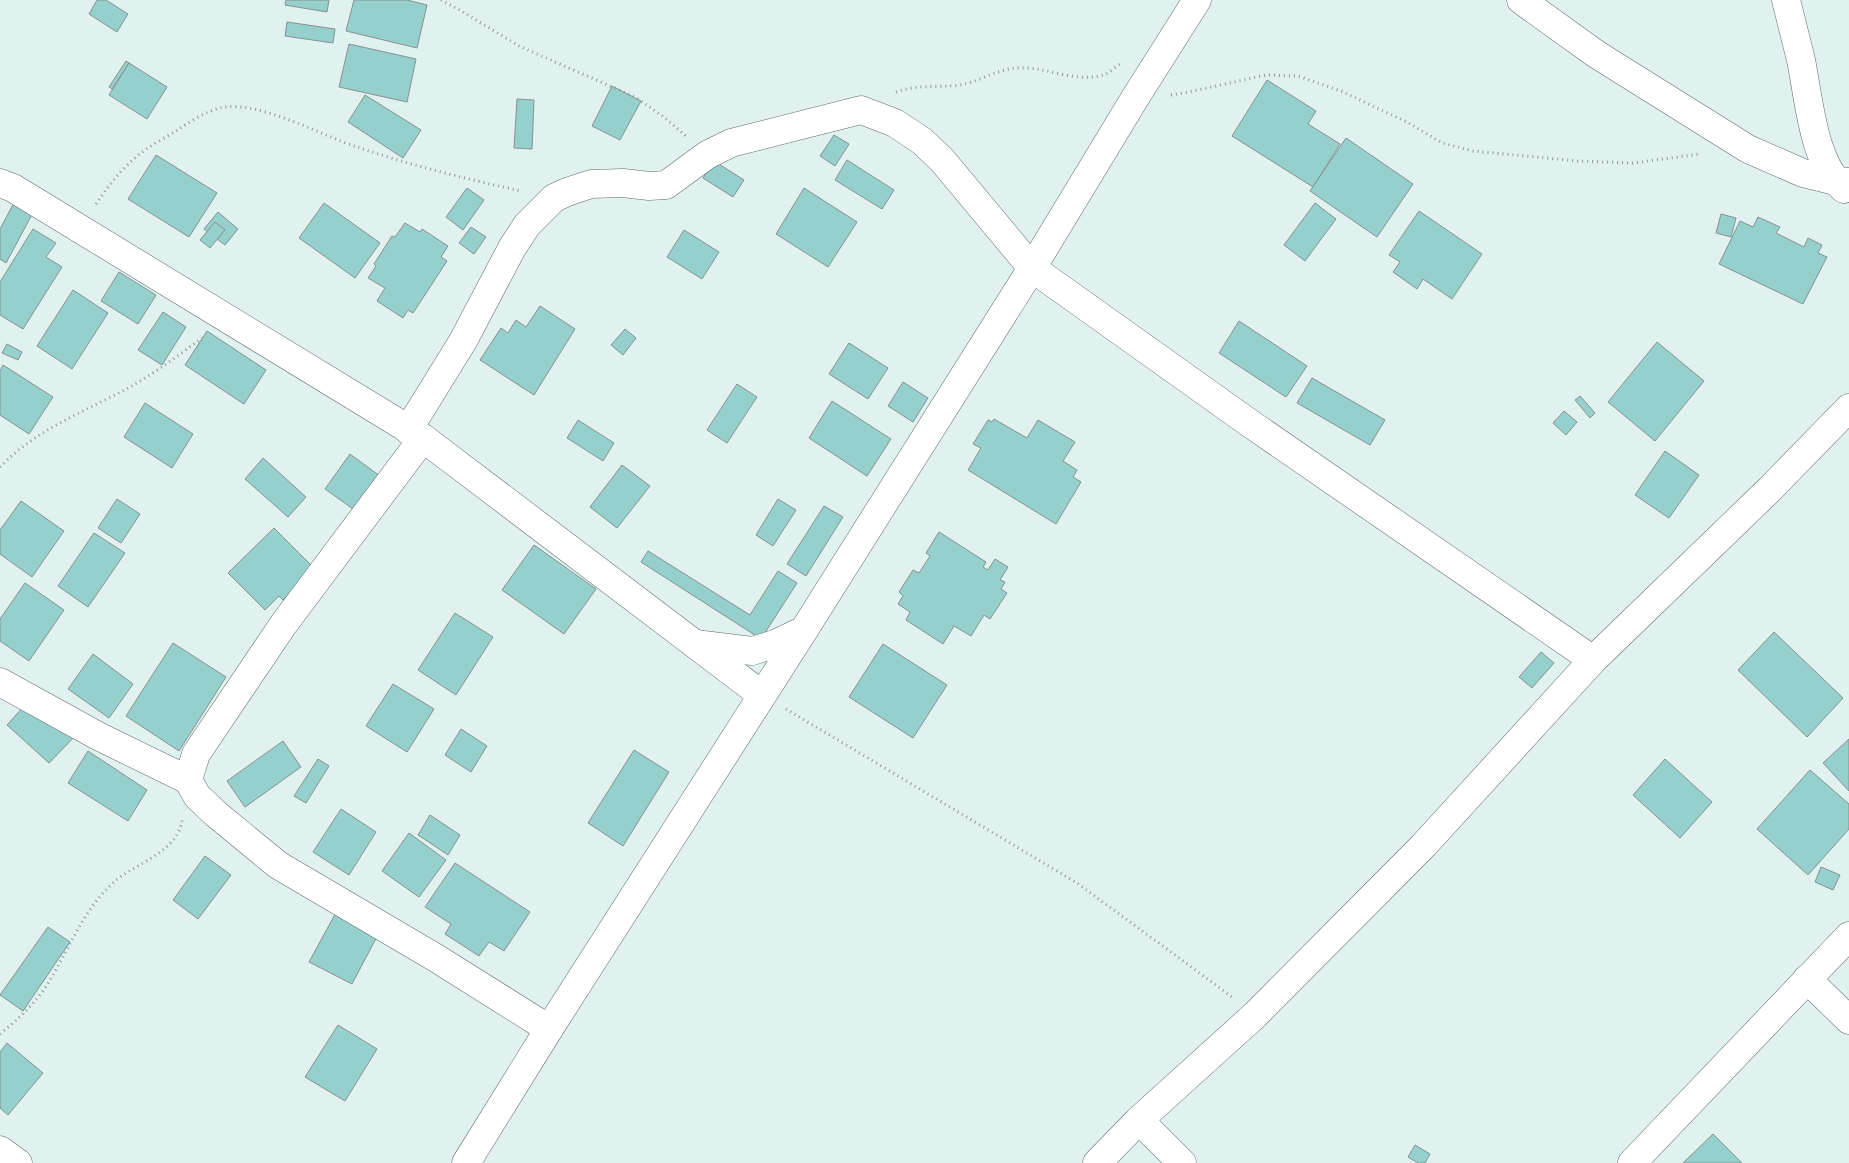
<svg xmlns="http://www.w3.org/2000/svg" width="1849" height="1163" font-family="'Playfair Display',serif">
<style>
.building{fill:#95d0cd;stroke:#849291}
.lines{fill:none;stroke-linecap:round;stroke-linejoin:round}
.minor-casing{stroke:#5e6b6a;stroke-width:29}
.path{stroke:#8e9998;stroke-width:3;stroke-dasharray:1 4;stroke-linecap:butt}
.minor{stroke:#fff;stroke-width:28}
</style>
<rect width="100%" height="100%" fill="#e1f1f0"/>
<g class="building">
<polygon points="97,0 106,0 128,14 117,32 89,14"/>
<polygon points="286,0 329,0 327,12 285,5"/>
<polygon points="354,0 407,0 427,5 417,48 346,31"/>
<polygon points="287,22 335,29 333,43 285,36"/>
<polygon points="349,44 416,59 407,102 339,87"/>
<polygon points="126,61 129,63 112,89 109,87"/>
<polygon points="129,63 167,87 147,119 109,95"/>
<polygon points="1267,80 1316,111 1308,124 1340,144 1313,187 1232,136"/>
<polygon points="612,86 641,101 620,140 592,126"/>
<polygon points="365,95 421,130 403,158 348,122"/>
<polygon points="517,99 534,100 532,149 514,148"/>
<polygon points="834,135 849,144 835,166 820,156"/>
<polygon points="1346,138 1413,184 1377,237 1310,191"/>
<polygon points="156,155 217,193 189,237 128,199"/>
<polygon points="847,160 894,190 882,209 835,180"/>
<polygon points="714,161 744,180 733,197 703,178"/>
<polygon points="467,188 484,200 463,230 446,217"/>
<polygon points="804,188 857,222 828,267 776,234"/>
<polygon points="16,199 35,209 6,263 0,259 0,229"/>
<polygon points="324,203 380,243 355,278 299,238"/>
<polygon points="1315,203 1336,219 1305,261 1284,245"/>
<polygon points="1419,211 1482,254 1452,299 1423,279 1417,289 1393,272 1400,262 1389,255"/>
<polygon points="218,212 238,229 225,245 204,229"/>
<polygon points="1721,214 1736,218 1731,237 1716,233"/>
<polygon points="1758,217 1780,227 1776,233 1804,247 1808,238 1822,245 1818,253 1827,257 1803,304 1719,264 1740,221 1753,227"/>
<polygon points="215,222 225,230 210,248 200,240"/>
<polygon points="405,223 420,232 422,229 448,246 441,257 447,261 413,313 408,310 403,318 377,301 385,288 368,278 376,266 374,264 392,236 395,237"/>
<polygon points="471,227 486,237 474,254 459,243"/>
<polygon points="33,229 56,243 46,257 62,267 23,329 0,315 0,282"/>
<polygon points="684,230 719,252 702,279 667,257"/>
<polygon points="119,272 156,295 138,324 101,301"/>
<polygon points="73,290 108,313 72,369 37,346"/>
<polygon points="540,306 575,329 534,395 480,360 501,328 508,333 516,320 526,327"/>
<polygon points="163,312 186,327 162,365 138,350"/>
<polygon points="1239,321 1307,366 1286,397 1219,353"/>
<polygon points="625,329 636,338 623,355 611,345"/>
<polygon points="207,331 266,370 244,404 185,365"/>
<polygon points="1657,342 1704,381 1655,441 1608,402"/>
<polygon points="849,343 888,368 868,399 829,374"/>
<polygon points="7,344 22,352 18,360 2,353"/>
<polygon points="3,365 53,397 29,434 0,415 0,371"/>
<polygon points="1312,378 1385,420 1370,445 1297,403"/>
<polygon points="903,382 928,398 913,422 888,406"/>
<polygon points="737,384 757,397 727,443 707,430"/>
<polygon points="1580,396 1595,413 1590,418 1575,400"/>
<polygon points="832,401 891,439 867,476 809,438"/>
<polygon points="145,403 193,434 172,468 124,437"/>
<polygon points="1564,411 1577,422 1566,435 1553,423"/>
<polygon points="994,419 1027,438 1038,420 1075,442 1063,461 1077,470 1073,477 1081,482 1056,524 968,470 981,448 973,444 988,420 992,422"/>
<polygon points="578,420 614,443 603,461 567,438"/>
<polygon points="1665,451 1699,475 1669,518 1635,495"/>
<polygon points="350,454 384,479 360,514 325,489"/>
<polygon points="263,458 306,497 288,517 245,479"/>
<polygon points="622,465 650,486 617,528 590,507"/>
<polygon points="117,499 140,514 121,543 98,528"/>
<polygon points="778,499 796,510 773,546 756,535"/>
<polygon points="21,501 64,531 32,577 0,554 0,530"/>
<polygon points="824,506 843,517 806,576 787,564"/>
<polygon points="274,528 315,569 283,600 279,596 265,610 228,573"/>
<polygon points="939,532 986,562 983,567 988,570 995,559 1008,567 1000,580 1005,582 1001,589 1007,593 990,619 984,615 971,636 954,626 943,644 906,620 910,612 898,604 903,596 899,592 913,570 919,573 930,556 926,553"/>
<polygon points="94,533 125,553 88,607 58,586"/>
<polygon points="534,545 596,589 564,634 502,590"/>
<polygon points="648,551 750,615 778,571 797,583 761,639 641,562"/>
<polygon points="25,583 64,610 29,661 0,641 0,619"/>
<polygon points="455,613 493,637 456,695 418,670"/>
<polygon points="1774,632 1843,698 1807,737 1738,670"/>
<polygon points="173,643 226,677 179,751 126,716"/>
<polygon points="883,644 947,685 913,738 849,697"/>
<polygon points="1541,652 1554,663 1532,688 1519,677"/>
<polygon points="93,654 133,684 109,718 68,689"/>
<polygon points="393,684 434,709 407,752 366,726"/>
<polygon points="35,694 78,733 49,763 7,725"/>
<polygon points="461,729 487,746 471,772 445,755"/>
<polygon points="1849,739 1849,791 1823,763"/>
<polygon points="283,741 301,767 245,807 227,781"/>
<polygon points="634,750 669,772 623,846 588,823"/>
<polygon points="88,751 147,790 128,821 68,783"/>
<polygon points="318,759 329,766 306,803 294,796"/>
<polygon points="1665,759 1712,802 1680,838 1633,795"/>
<polygon points="1810,770 1849,804 1849,829 1808,875 1757,829"/>
<polygon points="341,809 376,832 349,875 313,852"/>
<polygon points="430,815 460,835 448,855 418,835"/>
<polygon points="409,833 446,860 419,897 382,871"/>
<polygon points="205,856 231,875 198,919 173,900"/>
<polygon points="455,863 530,912 504,951 489,942 479,956 445,934 451,924 425,907"/>
<polygon points="1821,867 1840,875 1833,890 1815,882"/>
<polygon points="339,907 381,929 352,984 309,962"/>
<polygon points="48,927 70,942 23,1011 0,995"/>
<polygon points="338,1025 377,1049 345,1101 305,1077"/>
<polygon points="7,1043 43,1073 8,1115 0,1108 0,1052"/>
<polygon points="1713,1134 1742,1163 1683,1163"/>
<polygon points="1415,1145 1430,1154 1425,1163 1418,1163 1408,1157"/>
</g>
<g class="lines">
<g class="minor-casing">
<g id="minor">
<polyline points="1521,0 1596,54 1748,149 1803,173 1835,181 1849,182"/>
<path d="M 1786,0 C 1791,20 1796,40 1801,60 C 1809,99 1813,163 1844,189"/>
<polyline points="0,183 13,188 423,438 762,695"/>
<polyline points="408,430 463,341 512,248 527,225 554,198 567,192 591,184 623,183 649,186 666,185 707,155 731,143 861,110 895,123 922,141 942,160 1032,268 1248,422 1593,660"/>
<polyline points="423,438 283,625 196,754 188,780 197,796 216,814 278,865 436,958 549,1029"/>
<polyline points="695,644 752,651 775,644 804,630"/>
<polyline points="0,682 98,736 188,780"/>
<polyline points="1807,979 1849,1020"/>
<polyline points="1139,1120 1182,1163"/>
<polyline points="0,1150 18,1163"/>
<polyline points="466,1163 549,1029 804,630 1032,268 1135,98 1197,0"/>
<polyline points="1097,1163 1139,1120 1255,1015 1424,845 1593,660 1770,489 1849,408"/>
<polyline points="1632,1163 1849,936"/>
</g>
</g>
<g class="path">
<polyline points="441,0 463,12 519,46 635,97 664,117 686,136"/>
<path d="M 896,92 C 918,84 937,88 960,85 C 978,82 996,70 1015,68 C 1044,65 1077,85 1106,74 C 1111,71 1117,66 1121,63"/>
<polyline points="1171,95 1184,93 1266,75 1298,76 1341,91 1407,122 1442,143 1473,151 1578,161 1633,163 1700,154"/>
<path d="M 96,204 C 108,186 123,167 141,153 C 152,144 167,137 179,129 C 191,121 205,112 220,108 C 257,99 320,135 357,147 C 410,165 466,179 521,191"/>
<path d="M 0,467 C 35,430 86,411 130,387 C 155,373 179,355 202,338"/>
<polyline points="786,709 1077,883 1232,997"/>
<path d="M 0,1034 C 16,1021 31,1007 43,991 C 67,955 81,912 113,883 C 134,863 178,853 182,820"/>
</g>
<use href="#minor" class="minor"/>
</g>
</svg>
